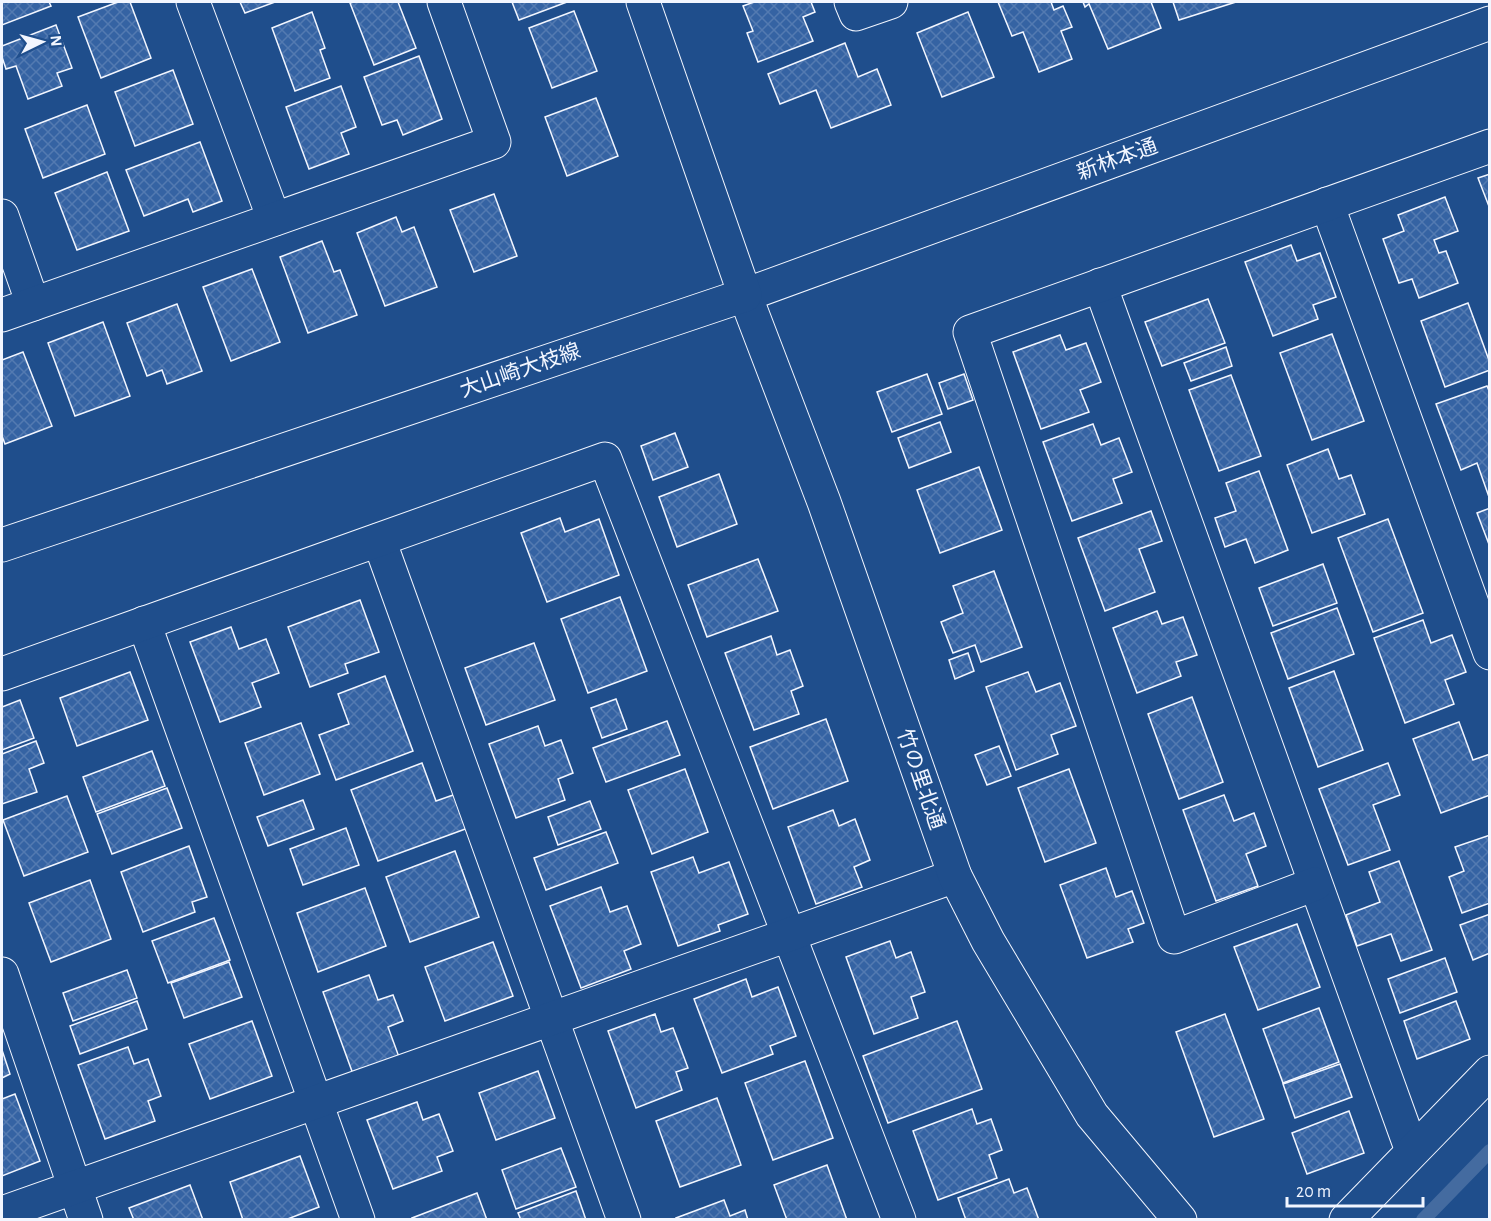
<svg xmlns="http://www.w3.org/2000/svg" width="1491" height="1221" font-family="'Alegreya Sans','Noto Sans JP',sans-serif">
<style>
.lines{fill:none;stroke-linecap:round;stroke-linejoin:round}
.stream{stroke:#446ba0;stroke-width:14}
.building{fill:url(#building-cross-hatch);stroke:#f2f6ff;stroke-width:1.5}
.street-casing{stroke:#f2f6ff;stroke-width:35}
.secondary-casing{stroke:#f2f6ff;stroke-width:35}
.primary-casing{stroke:#f2f6ff;stroke-width:35}
.street{stroke:#1f4e8c;stroke-width:33}
.secondary{stroke:#1f4e8c;stroke-width:33}
.primary{stroke:#1f4e8c;stroke-width:33}
.labels{text-anchor:middle;stroke-width:4.5;stroke-linejoin:round;paint-order:stroke}
.street-label{font-size:21px;fill:#f2f6ff;stroke:#1f4e8c}
</style>
<defs>
<pattern id="building-cross-hatch" width="8" height="8" patternUnits="userSpaceOnUse" patternTransform="scale(1.5)"><rect width="8" height="8" fill="#3563a3"/><path d="M0 0l8 8M0 8l8-8" fill="none" stroke="#537ab1"/></pattern>
</defs>
<rect width="100%" height="100%" fill="#1f4e8c"/>
<g class="lines">
<polyline class="stream" points="1423,1220 1490,1151"/>
</g>
<g class="building">
<polygon points="2,2 49,2 51,6 2,25"/>
<polygon points="118,2 130,2 151,58 101,78 78,17"/>
<polygon points="240,2 275,2 245,13"/>
<polygon points="353,2 398,2 416,48 374,65 350,3"/>
<polygon points="512,2 567,2 519,20"/>
<polygon points="754,2 811,2 815,12 803,17 813,41 758,62 747,33 753,31 743,6"/>
<polygon points="998,2 1051,2 1054,10 1063,6 1072,27 1061,31 1072,59 1039,72 1023,32 1012,36"/>
<polygon points="1083,2 1151,2 1161,28 1108,49 1089,4 1085,7"/>
<polygon points="1173,2 1236,2 1179,20"/>
<polygon points="574,11 597,71 552,88 529,28"/>
<polygon points="312,12 325,48 320,50 330,78 295,91 272,28"/>
<polygon points="968,12 994,77 942,97 917,33"/>
<polygon points="56,25 72,68 57,73 62,86 28,99 16,66 6,69 2,57 2,46"/>
<polygon points="845,43 858,77 877,69 891,105 831,128 816,90 780,104 768,74"/>
<polygon points="419,56 442,119 403,135 397,120 382,125 364,77"/>
<polygon points="173,70 193,124 135,146 115,92"/>
<polygon points="341,86 356,127 341,133 349,154 309,169 286,107"/>
<polygon points="596,98 618,156 567,176 545,117"/>
<polygon points="87,105 105,154 43,178 25,129"/>
<polygon points="200,142 222,201 193,212 188,199 144,216 126,170"/>
<polygon points="107,172 129,231 77,250 55,193"/>
<polygon points="1490,174 1490,209 1478,178"/>
<polygon points="494,194 517,256 474,272 450,210"/>
<polygon points="1445,197 1458,231 1434,240 1439,253 1446,251 1458,283 1419,298 1412,279 1399,283 1383,239 1404,231 1398,215"/>
<polygon points="396,217 402,232 414,227 437,287 385,306 357,233"/>
<polygon points="322,241 334,272 340,270 357,315 308,333 280,257"/>
<polygon points="1291,245 1297,261 1320,253 1336,297 1313,305 1318,319 1273,336 1245,262"/>
<polygon points="252,269 280,342 231,361 203,287"/>
<polygon points="1208,299 1225,343 1162,366 1145,322"/>
<polygon points="1468,303 1490,363 1490,370 1445,387 1421,321"/>
<polygon points="177,304 202,371 167,384 162,370 147,376 127,323"/>
<polygon points="103,322 130,396 75,416 48,343"/>
<polygon points="1332,334 1364,421 1312,440 1280,353"/>
<polygon points="1060,335 1066,350 1086,343 1101,382 1080,390 1089,412 1041,429 1013,352"/>
<polygon points="1226,347 1232,366 1191,381 1184,363"/>
<polygon points="23,352 52,426 5,444 2,436 2,360"/>
<polygon points="927,374 942,414 892,432 877,392"/>
<polygon points="964,374 973,400 948,409 939,383"/>
<polygon points="1231,375 1261,456 1219,471 1189,390"/>
<polygon points="1487,386 1490,393 1489,497 1477,463 1461,470 1436,404"/>
<polygon points="940,422 951,452 909,468 898,438"/>
<polygon points="1093,424 1101,445 1119,438 1132,472 1113,479 1122,503 1072,521 1043,442"/>
<polygon points="675,433 688,467 653,480 641,446"/>
<polygon points="1328,449 1339,479 1351,475 1365,514 1312,533 1287,465"/>
<polygon points="979,467 1002,530 940,553 917,490"/>
<polygon points="1259,471 1288,550 1255,563 1246,539 1225,547 1215,518 1236,511 1226,483"/>
<polygon points="719,474 737,524 677,547 659,497"/>
<polygon points="1490,508 1490,547 1477,513"/>
<polygon points="1151,511 1162,541 1139,549 1155,592 1105,611 1078,538"/>
<polygon points="560,518 565,532 599,519 619,575 547,602 521,533"/>
<polygon points="1388,519 1423,613 1373,632 1338,538"/>
<polygon points="758,559 778,611 707,637 688,585"/>
<polygon points="1323,564 1337,603 1273,626 1259,588"/>
<polygon points="994,571 1022,647 981,662 975,645 953,653 941,622 963,613 953,586"/>
<polygon points="620,597 647,671 588,693 561,619"/>
<polygon points="360,600 379,652 345,664 348,673 310,687 288,627"/>
<polygon points="1337,608 1354,654 1288,679 1271,633"/>
<polygon points="1157,611 1162,624 1183,617 1197,655 1176,662 1181,676 1137,693 1113,628"/>
<polygon points="1423,620 1431,643 1452,635 1466,672 1445,680 1454,704 1405,723 1374,638"/>
<polygon points="231,627 239,649 266,639 279,673 252,683 261,707 220,722 190,642"/>
<polygon points="771,636 777,655 790,650 803,686 791,691 799,714 754,730 725,653"/>
<polygon points="534,643 555,700 486,725 465,668"/>
<polygon points="968,653 974,671 955,679 949,660"/>
<polygon points="1334,671 1363,750 1318,767 1289,688"/>
<polygon points="130,672 148,720 77,746 60,698"/>
<polygon points="1028,672 1036,692 1060,683 1076,726 1051,735 1058,754 1016,770 986,687"/>
<polygon points="385,676 413,751 336,780 319,735 349,724 338,694"/>
<polygon points="1192,697 1223,782 1179,799 1148,714"/>
<polygon points="616,699 627,729 602,738 591,708"/>
<polygon points="20,700 34,738 2,750 2,707"/>
<polygon points="826,719 848,781 773,809 750,747"/>
<polygon points="667,721 680,755 606,782 593,748"/>
<polygon points="1459,722 1473,760 1490,754 1490,795 1441,813 1413,739"/>
<polygon points="301,723 320,774 264,795 245,743"/>
<polygon points="538,726 545,746 561,740 573,773 558,779 565,800 516,818 489,744"/>
<polygon points="36,741 44,763 29,769 37,792 2,804 2,754"/>
<polygon points="999,746 1011,776 987,785 975,755"/>
<polygon points="152,751 165,786 96,812 83,777"/>
<polygon points="422,763 436,801 456,794 468,828 378,861 351,790"/>
<polygon points="1388,763 1400,795 1373,805 1390,850 1348,865 1319,789"/>
<polygon points="685,769 708,832 652,854 628,790"/>
<polygon points="1069,769 1096,843 1045,862 1018,788"/>
<polygon points="167,788 182,828 112,854 97,814"/>
<polygon points="1224,795 1234,821 1254,813 1266,846 1246,854 1258,886 1216,901 1183,810"/>
<polygon points="67,796 88,852 24,876 3,820"/>
<polygon points="303,800 314,829 268,846 257,817"/>
<polygon points="590,801 601,829 558,845 548,817"/>
<polygon points="833,810 839,826 855,819 870,860 854,867 862,887 816,904 788,827"/>
<polygon points="346,828 359,865 303,885 290,849"/>
<polygon points="606,832 618,863 546,890 534,858"/>
<polygon points="1490,835 1490,903 1462,913 1449,877 1464,871 1455,847"/>
<polygon points="189,846 207,897 192,902 195,912 143,932 121,872"/>
<polygon points="455,851 479,917 410,942 386,877"/>
<polygon points="693,857 699,873 729,862 748,914 718,925 720,931 678,946 651,872"/>
<polygon points="1399,861 1432,950 1401,961 1391,934 1357,946 1346,915 1380,902 1369,872"/>
<polygon points="1106,868 1116,897 1132,891 1144,923 1128,929 1133,942 1087,958 1060,885"/>
<polygon points="90,880 111,939 51,962 29,903"/>
<polygon points="601,887 610,912 627,906 641,944 624,951 631,969 581,988 550,906"/>
<polygon points="365,888 386,946 318,972 297,913"/>
<polygon points="1490,914 1490,953 1473,960 1460,925"/>
<polygon points="214,918 230,960 168,983 152,941"/>
<polygon points="1297,924 1320,987 1258,1010 1234,947"/>
<polygon points="890,941 896,958 911,952 925,992 911,997 918,1018 874,1034 846,957"/>
<polygon points="493,942 513,996 445,1021 425,967"/>
<polygon points="1445,958 1457,992 1400,1013 1388,979"/>
<polygon points="229,962 242,997 184,1018 171,983"/>
<polygon points="127,970 137,998 73,1021 63,993"/>
<polygon points="369,975 378,1000 393,995 403,1021 388,1027 399,1057 353,1074 323,992"/>
<polygon points="746,979 752,997 778,987 796,1036 770,1046 773,1054 722,1073 694,999"/>
<polygon points="137,1001 147,1029 80,1054 70,1026"/>
<polygon points="1456,1001 1470,1039 1417,1059 1404,1021"/>
<polygon points="1319,1008 1339,1062 1283,1083 1263,1029"/>
<polygon points="655,1014 661,1032 673,1028 688,1068 676,1072 682,1090 636,1108 608,1031"/>
<polygon points="1225,1014 1264,1119 1214,1137 1176,1032"/>
<polygon points="252,1021 272,1076 210,1099 189,1044"/>
<polygon points="957,1021 982,1089 888,1123 863,1056"/>
<polygon points="128,1047 134,1064 148,1059 161,1096 148,1101 155,1121 105,1139 78,1065"/>
<polygon points="2,1050 10,1074 2,1078"/>
<polygon points="805,1061 833,1138 773,1160 745,1083"/>
<polygon points="1340,1064 1352,1097 1295,1118 1283,1084"/>
<polygon points="538,1071 555,1118 496,1140 479,1093"/>
<polygon points="15,1094 40,1161 2,1176 2,1099"/>
<polygon points="717,1098 741,1165 680,1187 656,1121"/>
<polygon points="417,1102 423,1120 439,1114 453,1151 437,1157 442,1171 393,1189 367,1120"/>
<polygon points="972,1109 977,1124 991,1119 1002,1150 989,1155 997,1178 938,1200 913,1131"/>
<polygon points="1349,1111 1364,1153 1307,1174 1292,1133"/>
<polygon points="561,1148 576,1187 516,1209 502,1170"/>
<polygon points="300,1156 319,1207 285,1220 243,1220 230,1182"/>
<polygon points="827,1165 847,1220 787,1220 774,1185"/>
<polygon points="1009,1179 1014,1193 1027,1188 1039,1220 966,1220 958,1198"/>
<polygon points="190,1185 203,1220 134,1220 129,1208"/>
<polygon points="576,1191 586,1220 521,1220 518,1213"/>
<polygon points="477,1193 487,1220 413,1220 412,1218"/>
<polygon points="724,1200 730,1216 745,1210 748,1220 677,1220 676,1218"/>
</g>
<g class="lines">
<g class="street-casing">
<g id="street">
<polyline points="193,2 274,219"/>
<polyline points="851,2 856,14 891,2"/>
<polyline points="1327,204 1490,653"/>
<polyline points="2,216 33,304"/>
<polyline points="1100,285 1412,1151"/>
<polyline points="2,315 494,142 444,2"/>
<polyline points="379,540 624,1220"/>
<polyline points="144,623 358,1220"/>
<polyline points="2,674 605,459 899,1220"/>
<polyline points="1315,884 1174,937 970,332 1490,146"/>
<polyline points="2,974 86,1220"/>
<polyline points="2,1213 955,876"/>
<polyline points="1346,1220 1490,1072"/>
</g>
</g>
<g class="secondary-casing">
<polyline id="secondary" points="1180,1220 1092,1115 988,941 955,876 824,502 745,295 1490,23"/>
</g>
<g class="primary-casing">
<polyline id="primary" points="2,545 745,295 643,2"/>
</g>
<use href="#street" class="street"/>
<use href="#secondary" class="secondary"/>
<use href="#primary" class="primary"/>
</g>
<g class="labels">
<g class="street-label">
<text transform="translate(1117 159) rotate(-20)" y="7">新林本通</text>
<text transform="translate(520 370) rotate(-19)" y="7">大山崎大枝線</text>
<text transform="translate(921 779) rotate(71)" y="7">竹の里北通</text>
</g>
</g>
<rect width="1491" height="1221" fill="none" stroke="#f2f6ff" stroke-width="6"/>
<g transform="translate(42 42) rotate(85)" stroke="#1f4e8c" stroke-width="4.5" paint-order="stroke">
<path d="M0-4.5L10 22L0 15L-10 22Z" fill="#f2f6ff"/>
<text y="-9" font-size="16" font-weight="bold" text-anchor="middle" fill="#f2f6ff">N</text>
</g>
<path d="M1287 1197v9h136v-9" fill="none" stroke="#f2f6ff" stroke-width="3"/>
<text x="1296" y="1197" font-size="18" fill="#f2f6ff" stroke="#1f4e8c" stroke-width="4.5" paint-order="stroke">20 m</text>
</svg>
